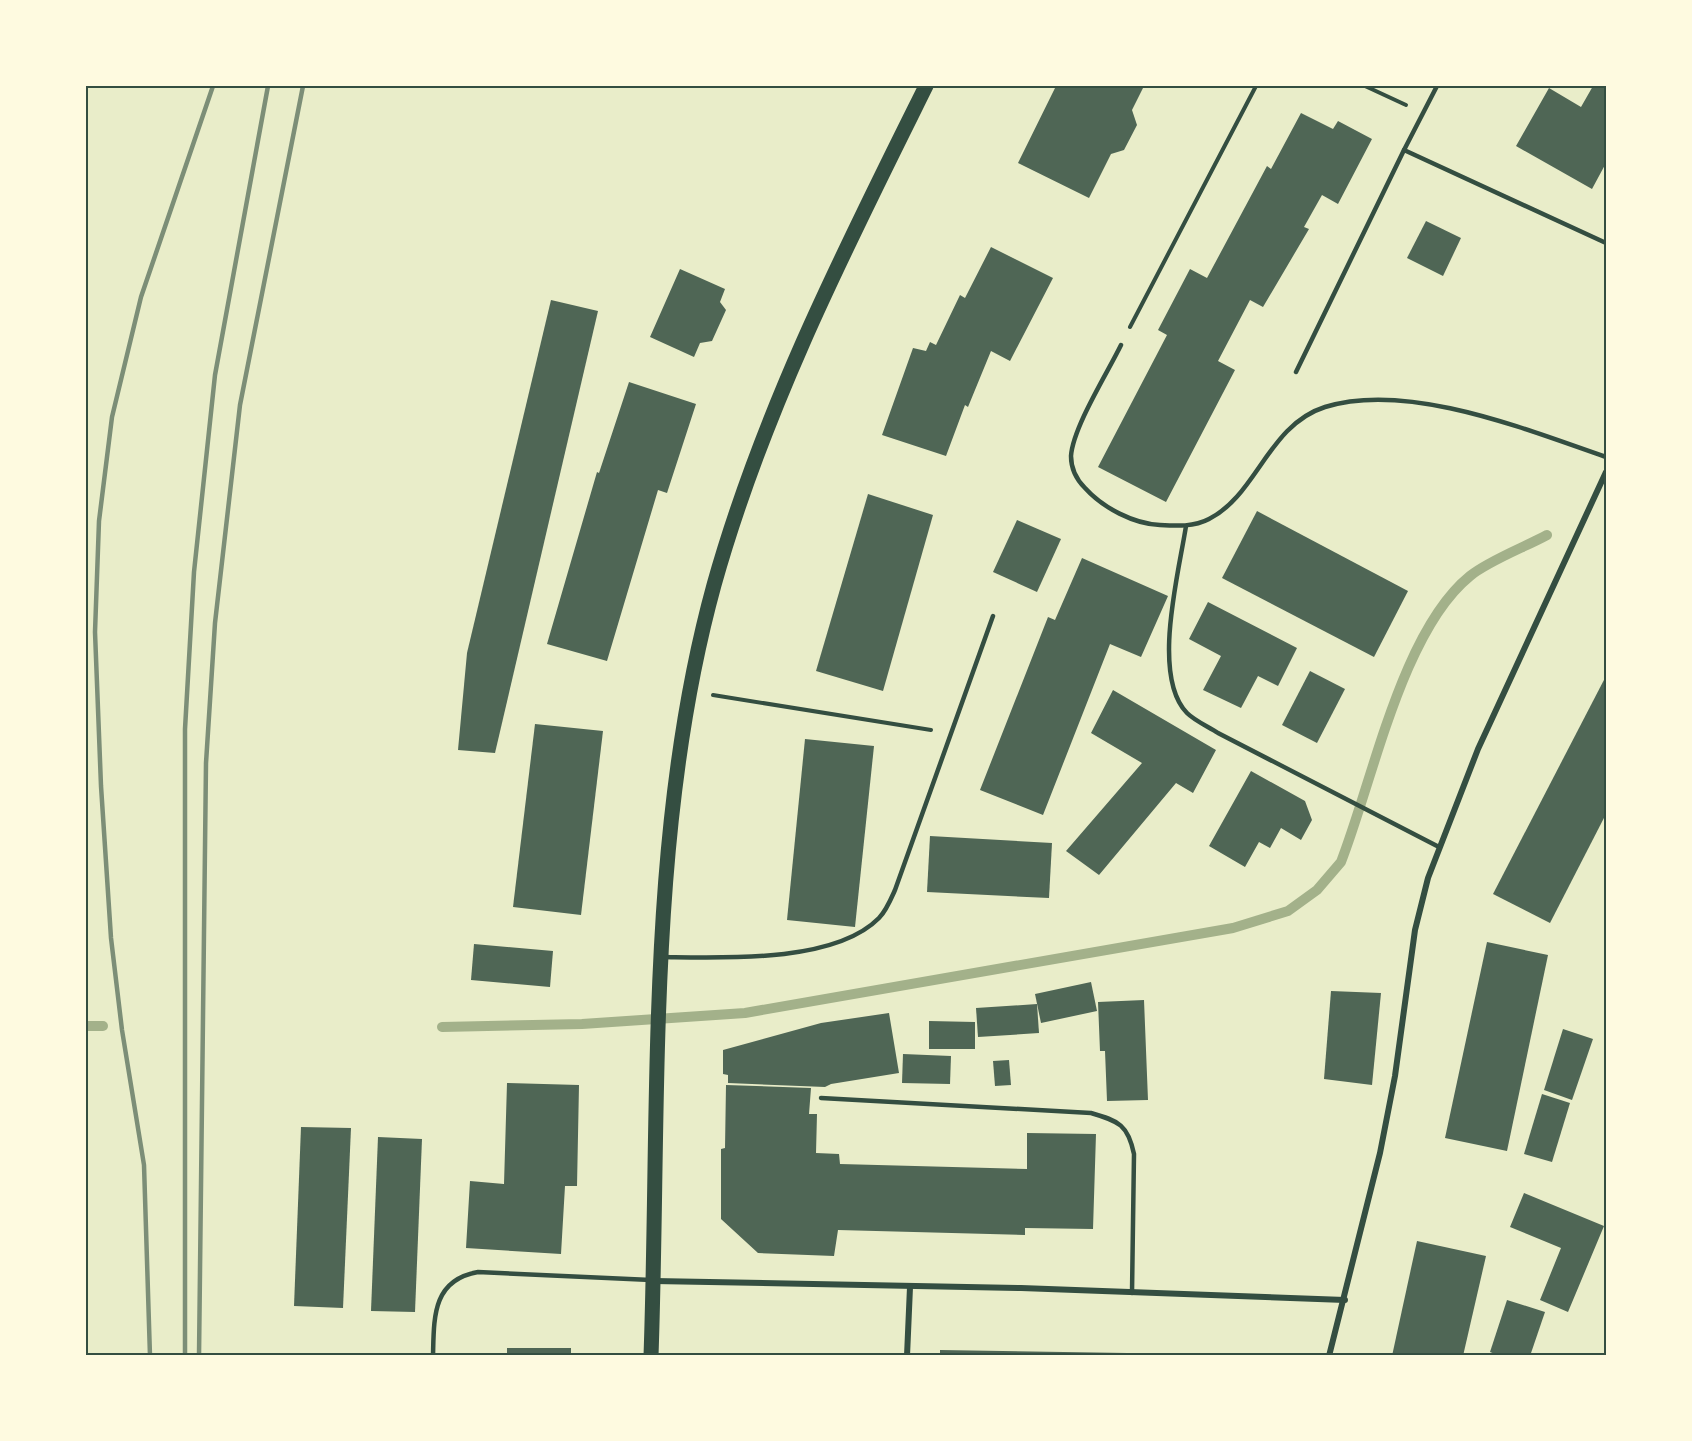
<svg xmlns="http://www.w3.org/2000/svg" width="1692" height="1441" font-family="Lato,sans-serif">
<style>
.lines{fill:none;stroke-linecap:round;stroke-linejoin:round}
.stream{stroke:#a3b18a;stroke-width:10}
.building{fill:#4f6655}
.path{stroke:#344e41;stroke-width:4}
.service{stroke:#344e41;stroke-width:4.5}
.minor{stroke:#344e41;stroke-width:6}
.primary{stroke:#344e41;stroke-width:15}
.rail{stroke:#7c8e77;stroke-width:4.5}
.neatline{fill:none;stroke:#344e41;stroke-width:2}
</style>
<rect width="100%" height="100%" fill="#e9edc9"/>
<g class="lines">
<g class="stream">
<polyline points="86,1026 103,1026"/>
<path d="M 442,1027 L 582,1024 L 745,1013 L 1233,928 L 1288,911 L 1317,890 L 1341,862 C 1373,780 1402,631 1470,576 C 1488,561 1525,547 1547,535"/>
</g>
</g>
<g class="building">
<polygon points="1056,86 1144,86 1132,110 1137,125 1124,150 1111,154 1089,198 1018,163"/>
<polygon points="1593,86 1606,86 1606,163 1592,189 1516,146 1549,88 1581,107"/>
<polygon points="1301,113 1333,129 1338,121 1372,139 1338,204 1322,195 1304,227 1309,229 1263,307 1250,300 1218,361 1235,370 1166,502 1098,467 1167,335 1158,330 1190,269 1207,278 1267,166 1271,169"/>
<polygon points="1426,221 1461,238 1443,276 1407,258"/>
<polygon points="991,247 1053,278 1010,361 991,351 968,407 965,405 946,456 882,435 913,348 926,351 930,342 936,345 960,295 965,298"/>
<polygon points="680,269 725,289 720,302 726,310 712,341 700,343 694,357 650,337"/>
<polygon points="551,300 598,311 495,753 458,750 467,653"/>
<polygon points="629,382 696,404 667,493 658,490 607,661 547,644 597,472 599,473"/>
<polygon points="868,494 933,515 883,691 816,671"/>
<polygon points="1257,511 1408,591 1374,657 1222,578"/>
<polygon points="1017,520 1061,539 1037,592 993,572"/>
<polygon points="1082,558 1168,596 1141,657 1110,644 1043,815 980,790 1048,617 1055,620"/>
<polygon points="1208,602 1297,648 1278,686 1258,676 1241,708 1203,690 1221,656 1189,639"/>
<polygon points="1310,671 1345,689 1317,743 1282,725"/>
<polygon points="1606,676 1606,814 1550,923 1493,894"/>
<polygon points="1113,690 1216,750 1193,793 1176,783 1099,875 1066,851 1142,763 1091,733"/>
<polygon points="535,724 603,731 581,915 513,907"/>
<polygon points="805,739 874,746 855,927 787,920"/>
<polygon points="1251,771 1305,801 1312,820 1301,840 1281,828 1270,848 1259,842 1245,867 1209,846"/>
<polygon points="930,836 1052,843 1049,898 927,892"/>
<polygon points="1487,942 1548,955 1507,1151 1445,1138"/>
<polygon points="474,944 553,951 550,987 471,980"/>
<polygon points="1091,982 1097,1011 1041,1023 1035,994"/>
<polygon points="1331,991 1381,993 1372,1085 1324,1079"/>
<polygon points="1144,1000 1148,1100 1107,1101 1105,1051 1100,1051 1098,1002"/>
<polygon points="1037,1004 1039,1033 978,1037 976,1008"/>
<polygon points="889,1013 899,1073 831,1084 825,1087 728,1083 728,1075 723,1074 723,1050 821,1023"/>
<polygon points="929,1021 975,1022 975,1049 929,1049"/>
<polygon points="1563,1029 1593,1039 1572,1100 1544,1090"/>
<polygon points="903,1054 951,1056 950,1084 902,1083"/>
<polygon points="1009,1060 1011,1085 995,1086 993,1061"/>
<polygon points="507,1083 579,1085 577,1186 565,1186 561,1254 466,1248 470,1181 504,1184"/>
<polygon points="726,1085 811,1088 809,1114 817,1114 816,1153 839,1154 840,1164 1027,1169 1027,1133 1096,1134 1093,1229 1025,1228 1025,1235 838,1230 834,1256 758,1253 721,1219 721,1149 725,1148"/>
<polygon points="1542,1094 1570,1103 1552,1162 1524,1154"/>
<polygon points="301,1127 351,1128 343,1308 294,1306"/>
<polygon points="378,1137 422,1139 415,1312 371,1311"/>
<polygon points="1524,1193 1604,1226 1568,1312 1540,1300 1561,1248 1510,1227"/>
<polygon points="1417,1241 1486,1256 1463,1356 1392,1356"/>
<polygon points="1507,1300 1545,1312 1530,1356 1500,1356 1490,1352"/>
<rect x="507" y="1348" width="64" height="8"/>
<polygon points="940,1350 1127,1353 1127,1356 940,1356"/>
</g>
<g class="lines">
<g class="path">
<polyline points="1365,86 1406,105"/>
<polyline points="1130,327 1256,86"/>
<polyline points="713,695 931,730"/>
</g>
<g class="service">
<polyline points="1404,150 1437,86"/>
<path d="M 1121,345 C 1108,372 1073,427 1071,456 C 1071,469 1076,479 1085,488 C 1103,508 1134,524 1160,525 C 1177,526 1194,527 1209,519 C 1257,495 1268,425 1325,407 C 1408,381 1527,430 1606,457"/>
<polyline points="1296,372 1404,150 1606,243"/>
<path d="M 1186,526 C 1179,572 1151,676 1187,713 C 1195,721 1209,727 1218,733 L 1439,847"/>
<path d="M 664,957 C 723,958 835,963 879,918 C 886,911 891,899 895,890 L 993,616"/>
<path d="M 821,1098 L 1091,1113 C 1119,1121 1128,1125 1134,1154 L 1132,1293"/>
<path d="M 433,1356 C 434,1318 432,1280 478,1272 L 651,1280"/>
</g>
<g class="minor">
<polyline points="654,1281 1021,1288 1345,1300"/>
<polyline points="907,1356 910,1287"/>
<polyline points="1329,1356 1380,1153 1395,1076 1415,930 1428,878 1478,749 1606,472"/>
</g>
<path class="primary" d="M 651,1356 C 660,1101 646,832 714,585 C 763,410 846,247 926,86"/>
<g class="rail">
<polyline points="150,1356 144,1165 122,1030 111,938 101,786 95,632 99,521 112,417 141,297 213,86"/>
<polyline points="185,1356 185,729 194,572 215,375 268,86"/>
<polyline points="199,1356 206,763 215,623 240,405 303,86"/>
</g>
</g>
<rect width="1692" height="1441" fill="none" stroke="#fefae0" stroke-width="174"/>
<rect x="87" y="87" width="1518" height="1267" class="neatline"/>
</svg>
